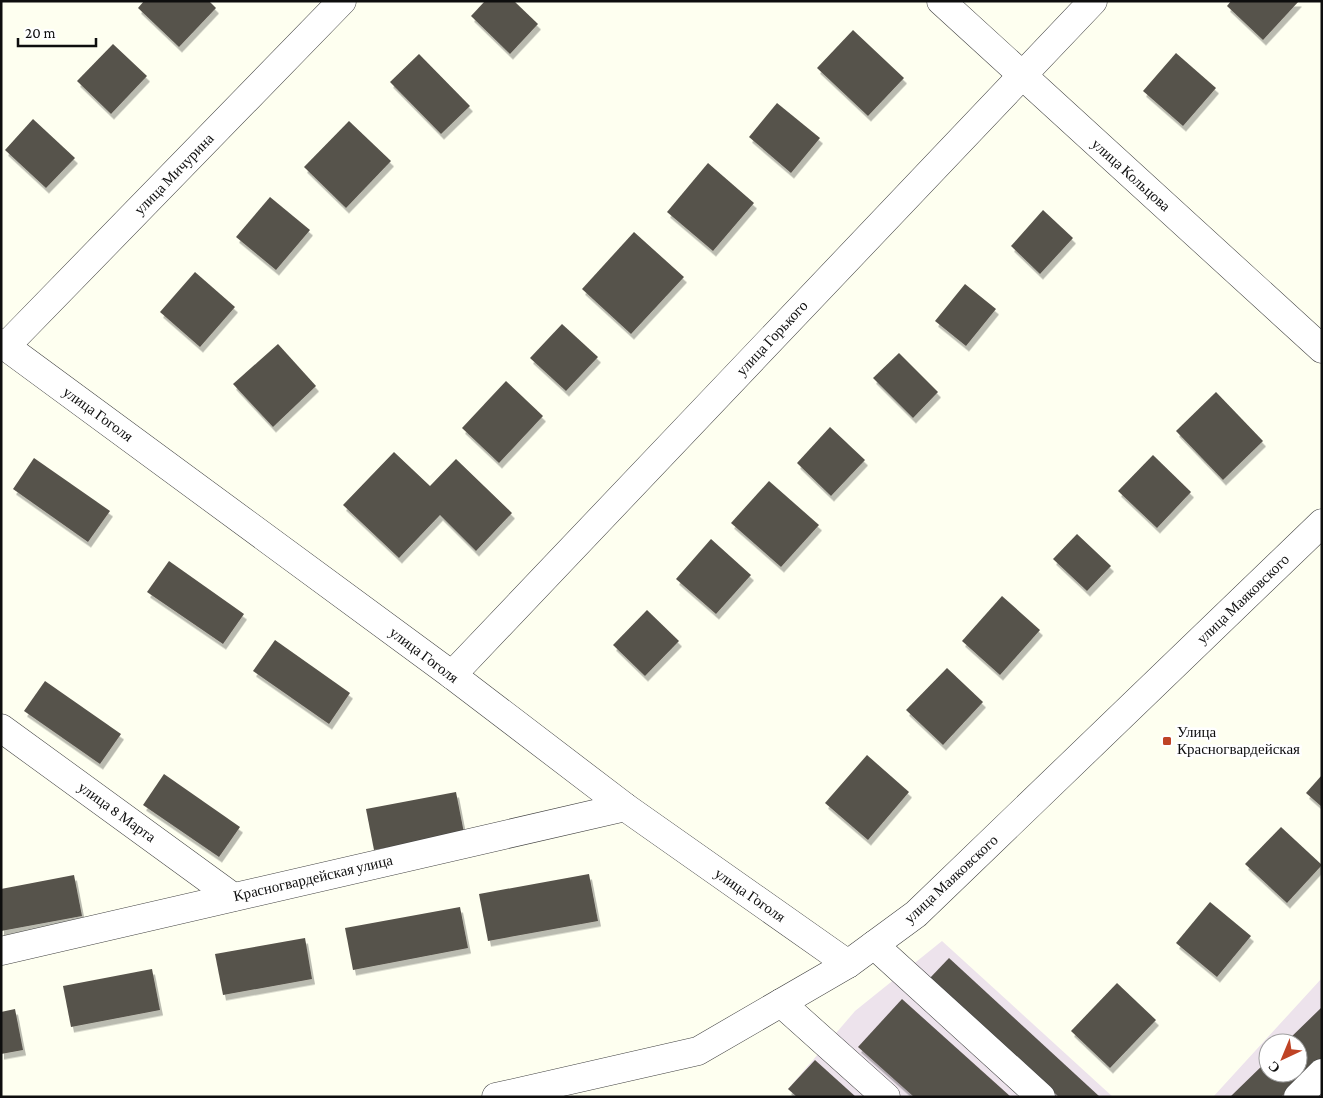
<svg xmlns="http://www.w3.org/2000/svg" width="1323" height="1098" font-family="'Crimson Pro',serif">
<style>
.industrial{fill:#ede3ec;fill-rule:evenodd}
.building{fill:#57524b;filter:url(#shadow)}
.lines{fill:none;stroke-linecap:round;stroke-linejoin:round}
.minor-casing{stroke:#414141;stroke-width:29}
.minor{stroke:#fff;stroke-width:28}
.poi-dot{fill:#bf4325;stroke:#fff;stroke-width:2}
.labels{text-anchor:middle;stroke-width:5;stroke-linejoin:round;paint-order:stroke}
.street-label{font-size:15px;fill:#0e0e0e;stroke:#fff}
.poi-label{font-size:15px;fill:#0e0e0e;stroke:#fff;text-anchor:start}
</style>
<defs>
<filter id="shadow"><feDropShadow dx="3" dy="5.5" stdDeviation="0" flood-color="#0004"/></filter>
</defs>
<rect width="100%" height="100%" fill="#fefff0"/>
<g class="industrial">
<polygon points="942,941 1113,1097 797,1097 788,1089 855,1011"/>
<path d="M 1322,978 L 1322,1097 L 1213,1097 ZM 1268,1043 L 1298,1043 L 1298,1073 L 1268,1073 Z"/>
</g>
<g class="building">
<polygon points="144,1 209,1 216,8 179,47 138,8"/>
<polygon points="485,1 514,1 538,24 510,54 471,16"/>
<polygon points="1231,1 1299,1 1263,40 1227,6"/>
<polygon points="853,30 904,78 868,116 817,68"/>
<polygon points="113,44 147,76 111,114 77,81"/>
<polygon points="1176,53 1216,88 1183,126 1143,91"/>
<polygon points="419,54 470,106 441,134 390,82"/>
<polygon points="777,103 820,138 791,173 749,137"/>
<polygon points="33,119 75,158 46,188 5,150"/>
<polygon points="349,121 391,161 346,208 304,167"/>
<polygon points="708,163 754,203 713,251 667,212"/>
<polygon points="270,197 310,230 276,270 236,237"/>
<polygon points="1043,210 1073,238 1040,274 1011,246"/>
<polygon points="634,232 684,277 631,334 582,289"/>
<polygon points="195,272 235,307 200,347 160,312"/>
<polygon points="965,284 996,309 966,346 935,321"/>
<polygon points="562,324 598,357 566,391 530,358"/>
<polygon points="278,344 316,386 273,427 233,384"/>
<polygon points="899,353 938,392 913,418 873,378"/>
<polygon points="506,381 543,416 499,463 462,428"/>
<polygon points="1216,392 1263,441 1223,480 1176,431"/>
<polygon points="830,427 865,460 831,496 797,463"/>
<polygon points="394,452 430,486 456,459 512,513 476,551 440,515 399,558 343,505"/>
<polygon points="1153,455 1191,492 1157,528 1118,491"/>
<polygon points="34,458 110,511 88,542 13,489"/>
<polygon points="769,481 819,525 781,567 731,523"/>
<polygon points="1077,534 1111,566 1087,591 1053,559"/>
<polygon points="711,539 751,575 716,614 676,579"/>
<polygon points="169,561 244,614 223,644 147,592"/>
<polygon points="1002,596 1040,630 1000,675 962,641"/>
<polygon points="647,610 679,641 645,676 613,645"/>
<polygon points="275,640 350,693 329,724 253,671"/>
<polygon points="947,668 983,702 943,745 906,710"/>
<polygon points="45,681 121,734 100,764 24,711"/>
<polygon points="867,755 909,792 868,840 825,803"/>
<polygon points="164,774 240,827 219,857 143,805"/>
<polygon points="1322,775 1322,807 1306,793"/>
<polygon points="456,792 464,833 374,850 366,809"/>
<polygon points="1281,827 1322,865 1287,903 1245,864"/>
<polygon points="589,874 598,921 488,941 479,894"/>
<polygon points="74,875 82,916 1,931 1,889"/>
<polygon points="1210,902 1251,936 1217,977 1176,943"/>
<polygon points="460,907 468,948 353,970 345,928"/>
<polygon points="305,938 312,979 223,995 215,954"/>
<polygon points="949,958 1100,1097 1059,1097 929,979"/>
<polygon points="152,969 160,1010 71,1027 63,986"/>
<polygon points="1117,983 1156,1020 1110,1068 1071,1031"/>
<polygon points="902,999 1011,1097 914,1097 858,1047"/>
<polygon points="1322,1007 1322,1058 1281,1097 1230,1097 1268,1060 1268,1073 1298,1073 1298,1043 1285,1043"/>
<polygon points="15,1009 23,1050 1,1054 1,1012"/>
<polygon points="815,1060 856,1097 797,1097 788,1089"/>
</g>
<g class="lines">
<g class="minor-casing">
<g id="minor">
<polyline points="941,1 1322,349"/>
<polyline points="1,343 452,675 625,807 848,964"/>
<polyline points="6,346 342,1"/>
<polyline points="452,675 1093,1"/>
<polyline points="1,728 233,897"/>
<polyline points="874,945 1041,1097"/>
<polyline points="1,951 625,807"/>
<polyline points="781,1003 886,1097"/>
<polyline points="496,1097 698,1051 848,964 916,914 1322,523"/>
<polyline points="1298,1097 1322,1073"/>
</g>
</g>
<use href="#minor" class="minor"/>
</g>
<rect class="poi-dot" x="1162" y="736" width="10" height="10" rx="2.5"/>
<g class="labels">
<g class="street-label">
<text transform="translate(174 174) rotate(-46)" y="5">улица Мичурина</text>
<text transform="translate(1131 175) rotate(42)" y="5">улица Кольцова</text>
<text transform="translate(772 338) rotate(-47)" y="5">улица Горького</text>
<text transform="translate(98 414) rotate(36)" y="5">улица Гоголя</text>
<text transform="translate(1243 599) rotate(-44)" y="5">улица Маяковского</text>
<text transform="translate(424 655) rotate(37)" y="5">улица Гоголя</text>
<text transform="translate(117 812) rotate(36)" y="5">улица 8 Марта</text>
<text transform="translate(313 878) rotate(-13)" y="5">Красногвардейская улица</text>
<text transform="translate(951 879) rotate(-43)" y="5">улица Маяковского</text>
<text transform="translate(750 895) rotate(35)" y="5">улица Гоголя</text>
</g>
<g class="poi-label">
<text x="1177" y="737">Улица<tspan x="1177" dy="17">Красногвардейская</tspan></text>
</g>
</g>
<rect width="1323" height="1098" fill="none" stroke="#0e0e0e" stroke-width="5"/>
<g transform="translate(1283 1058) rotate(224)"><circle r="24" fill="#ffffff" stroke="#9f9f9f"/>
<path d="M0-4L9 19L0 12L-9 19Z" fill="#bf4325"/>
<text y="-8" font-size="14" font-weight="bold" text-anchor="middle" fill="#0e0e0e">С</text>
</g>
<path d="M18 38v8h78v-8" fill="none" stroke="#0e0e0e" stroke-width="2.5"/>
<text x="25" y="38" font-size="15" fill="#0e0e0e" stroke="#ffffff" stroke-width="4" paint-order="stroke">20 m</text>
</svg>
